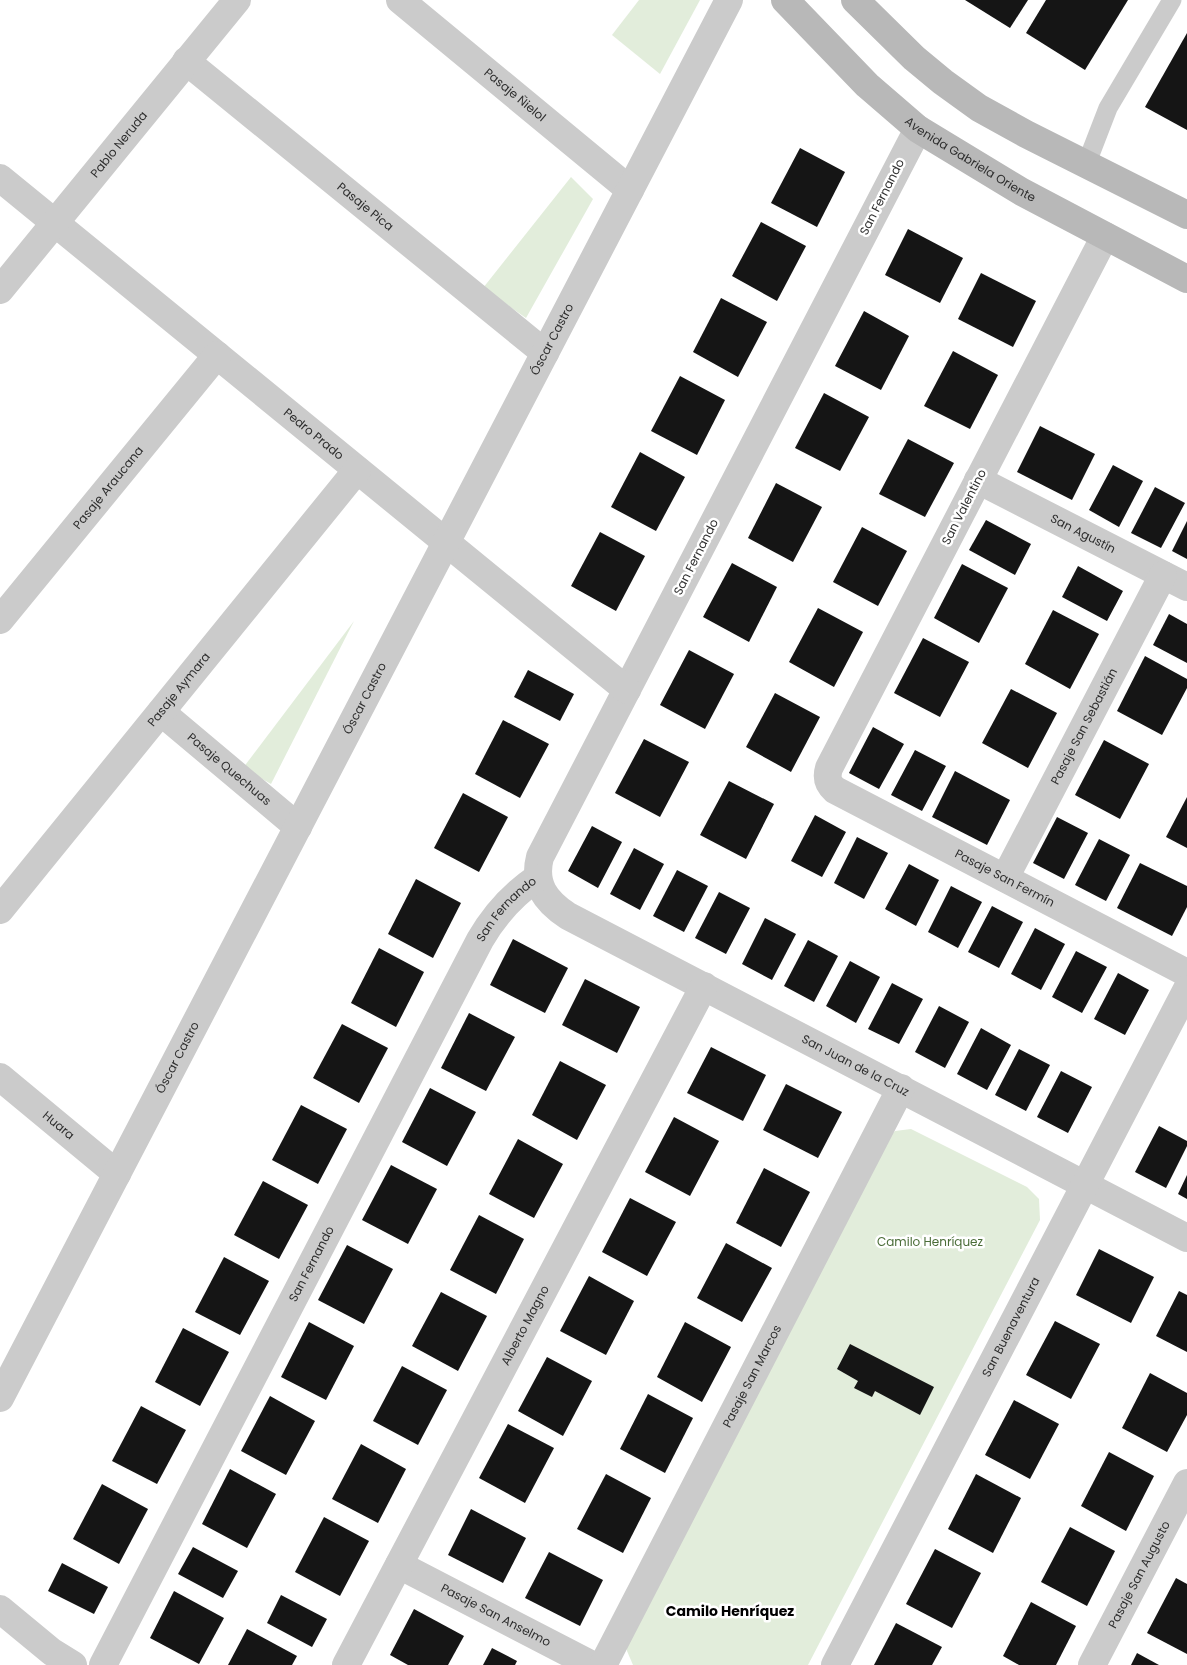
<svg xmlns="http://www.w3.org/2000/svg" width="1187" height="1665" font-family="Poppins,sans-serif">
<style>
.green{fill:#e2eddb}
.building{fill:#151515}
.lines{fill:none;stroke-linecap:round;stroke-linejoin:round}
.service{stroke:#cbcbcb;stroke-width:19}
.minor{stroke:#cbcbcb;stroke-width:28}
.secondary{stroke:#b8b8b8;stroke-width:28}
.labels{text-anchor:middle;stroke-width:5;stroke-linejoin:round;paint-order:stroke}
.street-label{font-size:12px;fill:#2e2e2e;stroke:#fff}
.park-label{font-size:12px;fill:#4b6d39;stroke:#fff}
.neighbourhood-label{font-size:14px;font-weight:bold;fill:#000;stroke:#fff}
</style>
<rect width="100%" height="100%" fill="#fff"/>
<g class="green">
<polygon points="639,0 700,0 660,74 612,35"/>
<polygon points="571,177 593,199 526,318 483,288"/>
<polygon points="354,621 271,784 243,768"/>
<polygon points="911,1129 1027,1187 1039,1199 1040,1220 808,1665 633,1665 627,1651 626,1640 883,1143 895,1131"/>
</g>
<g class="building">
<polygon points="965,0 1028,0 1010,28"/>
<polygon points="1046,0 1128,0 1085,70 1026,33"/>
<polygon points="1187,33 1187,130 1145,107"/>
<polygon points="800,148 845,172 817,227 771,203"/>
<polygon points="761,222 806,246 777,301 732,276"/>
<polygon points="908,229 963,258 940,303 885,275"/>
<polygon points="981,273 1036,301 1013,347 958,319"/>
<polygon points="721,298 767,322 738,377 693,352"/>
<polygon points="864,311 909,336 881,390 835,366"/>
<polygon points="953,351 998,375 970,429 924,406"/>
<polygon points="680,376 725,400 697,455 651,431"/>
<polygon points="824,393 869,417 840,471 795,448"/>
<polygon points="1040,426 1095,454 1072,500 1017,472"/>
<polygon points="908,439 954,463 925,517 879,494"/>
<polygon points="640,452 685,477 656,531 611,507"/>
<polygon points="1113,465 1143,481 1119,527 1089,510"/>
<polygon points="776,483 822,507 793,562 748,538"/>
<polygon points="1155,487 1185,503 1161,548 1131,533"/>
<polygon points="986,520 1031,544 1015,575 969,550"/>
<polygon points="1187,521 1187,559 1172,551"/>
<polygon points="862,527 907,551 878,606 833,582"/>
<polygon points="600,532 645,556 616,611 571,586"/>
<polygon points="732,563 777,587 749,642 703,617"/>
<polygon points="962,564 1008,588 979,643 934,618"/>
<polygon points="1078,566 1123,591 1107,621 1062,597"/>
<polygon points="818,608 863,632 834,687 789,662"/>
<polygon points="1053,610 1099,634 1070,689 1025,664"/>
<polygon points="1169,614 1187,624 1187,663 1153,645"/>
<polygon points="923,638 969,662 940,717 894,693"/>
<polygon points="689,650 734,674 705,729 660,705"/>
<polygon points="1145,656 1187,679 1187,688 1162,735 1117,711"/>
<polygon points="528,670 574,694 560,721 514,697"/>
<polygon points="1011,689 1057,713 1028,768 982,743"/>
<polygon points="775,693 820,717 791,772 746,747"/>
<polygon points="503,720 549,744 520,798 475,774"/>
<polygon points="873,727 904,744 879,789 849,773"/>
<polygon points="644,739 689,762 660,817 615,793"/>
<polygon points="1104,740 1149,764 1120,819 1075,795"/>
<polygon points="915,750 946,766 922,811 891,795"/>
<polygon points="955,771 1010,800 987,845 932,817"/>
<polygon points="729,781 774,804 746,859 700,835"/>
<polygon points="463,793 508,817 479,872 434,848"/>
<polygon points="1187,797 1187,848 1166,837"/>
<polygon points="815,815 846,832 822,877 791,861"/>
<polygon points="1057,817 1088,833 1064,879 1033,863"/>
<polygon points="592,826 622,842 598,888 568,871"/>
<polygon points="857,837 888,853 864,899 834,883"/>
<polygon points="1099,839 1130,855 1106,901 1075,885"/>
<polygon points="634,848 664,864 640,910 610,894"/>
<polygon points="1140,863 1187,886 1187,907 1172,936 1117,908"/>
<polygon points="909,864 939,880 916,926 885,909"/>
<polygon points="677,870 708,886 684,932 653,916"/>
<polygon points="416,879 461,903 433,958 388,934"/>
<polygon points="951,886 982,902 958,948 928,932"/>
<polygon points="719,892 750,908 726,954 695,938"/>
<polygon points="992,906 1023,922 999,968 968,952"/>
<polygon points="765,918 796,934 772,980 742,964"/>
<polygon points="1035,928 1065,944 1041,990 1011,974"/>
<polygon points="513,939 568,968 545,1013 490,985"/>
<polygon points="808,940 838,956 814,1002 784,986"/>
<polygon points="379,948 424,972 396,1027 351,1003"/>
<polygon points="1076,951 1107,967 1082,1013 1052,997"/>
<polygon points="850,961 880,977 856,1023 826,1006"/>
<polygon points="1118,973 1149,990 1125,1035 1094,1019"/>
<polygon points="585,979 640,1007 617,1053 562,1025"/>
<polygon points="892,983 923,999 899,1044 868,1029"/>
<polygon points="939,1006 969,1022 945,1068 915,1052"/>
<polygon points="469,1013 515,1037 486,1091 441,1068"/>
<polygon points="342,1024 388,1048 359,1103 313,1078"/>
<polygon points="981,1028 1011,1045 987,1090 957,1074"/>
<polygon points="711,1047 766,1075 743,1121 687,1093"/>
<polygon points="1019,1049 1050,1065 1026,1111 995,1095"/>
<polygon points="560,1061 606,1085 577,1140 532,1115"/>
<polygon points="1061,1071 1092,1087 1068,1133 1037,1117"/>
<polygon points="786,1084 842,1112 818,1158 763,1130"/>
<polygon points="430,1088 476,1112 447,1166 402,1142"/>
<polygon points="301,1105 347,1129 318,1184 272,1160"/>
<polygon points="674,1117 719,1141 690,1196 645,1172"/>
<polygon points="1159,1126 1187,1141 1187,1146 1166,1188 1135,1172"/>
<polygon points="518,1139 563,1164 534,1218 489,1194"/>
<polygon points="391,1165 437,1189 408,1244 362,1220"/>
<polygon points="764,1168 810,1192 781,1247 736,1223"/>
<polygon points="1187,1175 1187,1199 1178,1194"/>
<polygon points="263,1181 308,1205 279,1259 234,1235"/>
<polygon points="630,1198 676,1222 647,1276 602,1252"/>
<polygon points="479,1215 524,1239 496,1294 450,1270"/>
<polygon points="726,1243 772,1268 742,1322 697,1298"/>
<polygon points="347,1245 393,1269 364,1324 318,1300"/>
<polygon points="1099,1249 1154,1277 1131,1323 1076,1295"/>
<polygon points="224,1257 269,1281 240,1335 195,1312"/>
<polygon points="589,1276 634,1301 606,1355 560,1331"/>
<polygon points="1179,1291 1187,1295 1187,1352 1156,1336"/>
<polygon points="441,1292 487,1316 458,1371 412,1346"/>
<polygon points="1055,1321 1100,1344 1071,1399 1026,1375"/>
<polygon points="309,1322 354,1346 326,1400 281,1377"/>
<polygon points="685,1322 731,1347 702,1402 657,1377"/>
<polygon points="183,1328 229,1352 200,1406 155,1382"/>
<polygon points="850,1344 934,1387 920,1415 875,1391 872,1397 854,1388 858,1381 837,1369"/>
<polygon points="547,1357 592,1381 563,1436 518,1411"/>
<polygon points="402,1366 447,1390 418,1445 373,1421"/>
<polygon points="1150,1373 1187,1393 1187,1415 1167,1452 1122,1428"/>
<polygon points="648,1394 693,1418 665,1473 620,1449"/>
<polygon points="270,1396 315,1421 286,1475 241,1451"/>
<polygon points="1014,1400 1059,1424 1030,1479 985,1455"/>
<polygon points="141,1406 186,1430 157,1484 112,1461"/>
<polygon points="508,1424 554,1448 525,1503 479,1478"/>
<polygon points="361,1444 406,1469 378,1523 332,1499"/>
<polygon points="1109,1452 1154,1476 1126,1531 1081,1506"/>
<polygon points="230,1469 276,1494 247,1548 202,1524"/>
<polygon points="606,1474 651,1498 623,1553 577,1529"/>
<polygon points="976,1474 1021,1498 993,1553 948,1529"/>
<polygon points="102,1484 148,1509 119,1564 73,1539"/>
<polygon points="471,1509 526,1538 503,1583 448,1555"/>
<polygon points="324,1517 369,1541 340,1596 295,1572"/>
<polygon points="1070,1527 1115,1551 1087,1606 1041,1582"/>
<polygon points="193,1547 238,1571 223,1598 178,1574"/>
<polygon points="935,1549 981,1573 952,1628 906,1604"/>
<polygon points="549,1552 603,1580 580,1626 525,1598"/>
<polygon points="62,1563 108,1587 94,1614 48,1591"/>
<polygon points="1176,1578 1187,1584 1187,1654 1147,1633"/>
<polygon points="174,1591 224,1618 199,1664 150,1638"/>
<polygon points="281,1595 327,1619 312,1647 267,1623"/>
<polygon points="1031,1602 1076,1626 1056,1665 1019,1665 1003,1656"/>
<polygon points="414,1609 464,1636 448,1665 408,1665 390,1655"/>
<polygon points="896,1623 942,1647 932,1665 874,1665"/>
<polygon points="247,1629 297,1656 292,1665 228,1665"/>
<polygon points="492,1648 517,1661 515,1665 483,1665"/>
<polygon points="1137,1653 1159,1665 1131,1665"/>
</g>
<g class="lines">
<polyline class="service" points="1086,165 1108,108 1172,0"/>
<g class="minor">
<path id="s1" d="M 400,0 L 630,190"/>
<path id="s2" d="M 186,61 L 545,353"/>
<path id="s3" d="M 918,129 L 540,857 C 533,884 545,901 568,916 L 1187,1238"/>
<path id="s4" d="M 0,178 L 627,690"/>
<path id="s5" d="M 1105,236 L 829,768 C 826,778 828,784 835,790 L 1187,973"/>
<path id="s6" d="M 0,290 L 237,0"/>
<path id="s7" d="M 978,480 L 1187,587"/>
<path id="s8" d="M 0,620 L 217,355"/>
<path id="s9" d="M 161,712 L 298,827"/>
<path id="s10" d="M 1005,878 L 1163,575"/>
<path id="s11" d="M 0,910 L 357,470"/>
<path id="s12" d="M 0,1077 L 117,1174"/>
<path id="s13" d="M 0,1398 L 729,0"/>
<path id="s14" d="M 399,1565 L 592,1665"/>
<polyline points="0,1609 52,1652 73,1665"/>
<path id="s15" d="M 103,1665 L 480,940 C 495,914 512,895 537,878"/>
<path id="s16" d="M 346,1665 L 704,986"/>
<path id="s17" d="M 603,1665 L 901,1088"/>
<path id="s18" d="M 835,1665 L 1187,989"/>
<path id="s19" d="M 1092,1665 L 1187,1483"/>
</g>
<g class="secondary">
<path id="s20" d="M 785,0 L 867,85 L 918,129 L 1022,192 L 1187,279"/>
<polyline points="855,0 914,58 943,82 979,108 1026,134 1187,215"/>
</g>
</g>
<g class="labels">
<g class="street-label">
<text dy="4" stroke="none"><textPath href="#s1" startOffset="149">Pasaje Ñielol</textPath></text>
<text dy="4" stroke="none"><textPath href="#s6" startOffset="188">Pablo Neruda</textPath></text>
<text dy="4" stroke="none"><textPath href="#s20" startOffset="246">Avenida Gabriela Oriente</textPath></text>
<text transform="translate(882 197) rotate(-63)" y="4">San Fernando</text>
<text dy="4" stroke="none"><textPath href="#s2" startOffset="231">Pasaje Pica</textPath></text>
<text dy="4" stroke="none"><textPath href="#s13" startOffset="1194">Óscar Castro</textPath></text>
<text dy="4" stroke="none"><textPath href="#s4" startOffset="405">Pedro Prado</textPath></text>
<text dy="4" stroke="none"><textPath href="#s8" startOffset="171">Pasaje Araucana</textPath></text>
<text transform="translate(964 507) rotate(-63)" y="4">San Valentino</text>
<text dy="4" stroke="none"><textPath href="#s7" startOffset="118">San Agustín</textPath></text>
<text transform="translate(696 557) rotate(-63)" y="4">San Fernando</text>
<text dy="4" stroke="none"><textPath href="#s11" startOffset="284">Pasaje Aymara</textPath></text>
<text dy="4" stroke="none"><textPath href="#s13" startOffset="789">Óscar Castro</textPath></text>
<text dy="4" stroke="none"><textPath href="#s10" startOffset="171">Pasaje San Sebastián</textPath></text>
<text dy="4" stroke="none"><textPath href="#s9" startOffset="89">Pasaje Quechuas</textPath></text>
<text dy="4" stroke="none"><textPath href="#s5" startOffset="815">Pasaje San Fermín</textPath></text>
<text dy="4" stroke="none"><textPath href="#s15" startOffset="858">San Fernando</textPath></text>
<text dy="4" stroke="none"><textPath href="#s13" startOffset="384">Óscar Castro</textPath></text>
<text dy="4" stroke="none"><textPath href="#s3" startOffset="1215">San Juan de la Cruz</textPath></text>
<text dy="4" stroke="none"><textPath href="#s12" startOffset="76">Huara</textPath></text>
<text dy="4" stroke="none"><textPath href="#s15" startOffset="452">San Fernando</textPath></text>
<text dy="4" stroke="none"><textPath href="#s16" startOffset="384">Alberto Magno</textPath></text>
<text dy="4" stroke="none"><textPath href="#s18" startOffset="381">San Buenaventura</textPath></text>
<text dy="4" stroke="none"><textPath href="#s17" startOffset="325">Pasaje San Marcos</textPath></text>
<text dy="4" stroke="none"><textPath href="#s19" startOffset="102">Pasaje San Augusto</textPath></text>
<text dy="4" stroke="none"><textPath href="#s14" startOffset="109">Pasaje San Anselmo</textPath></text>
</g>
<g class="park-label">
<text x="930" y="1246">Camilo Henríquez</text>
</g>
<g class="neighbourhood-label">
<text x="730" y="1616">Camilo Henríquez</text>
</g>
</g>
</svg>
